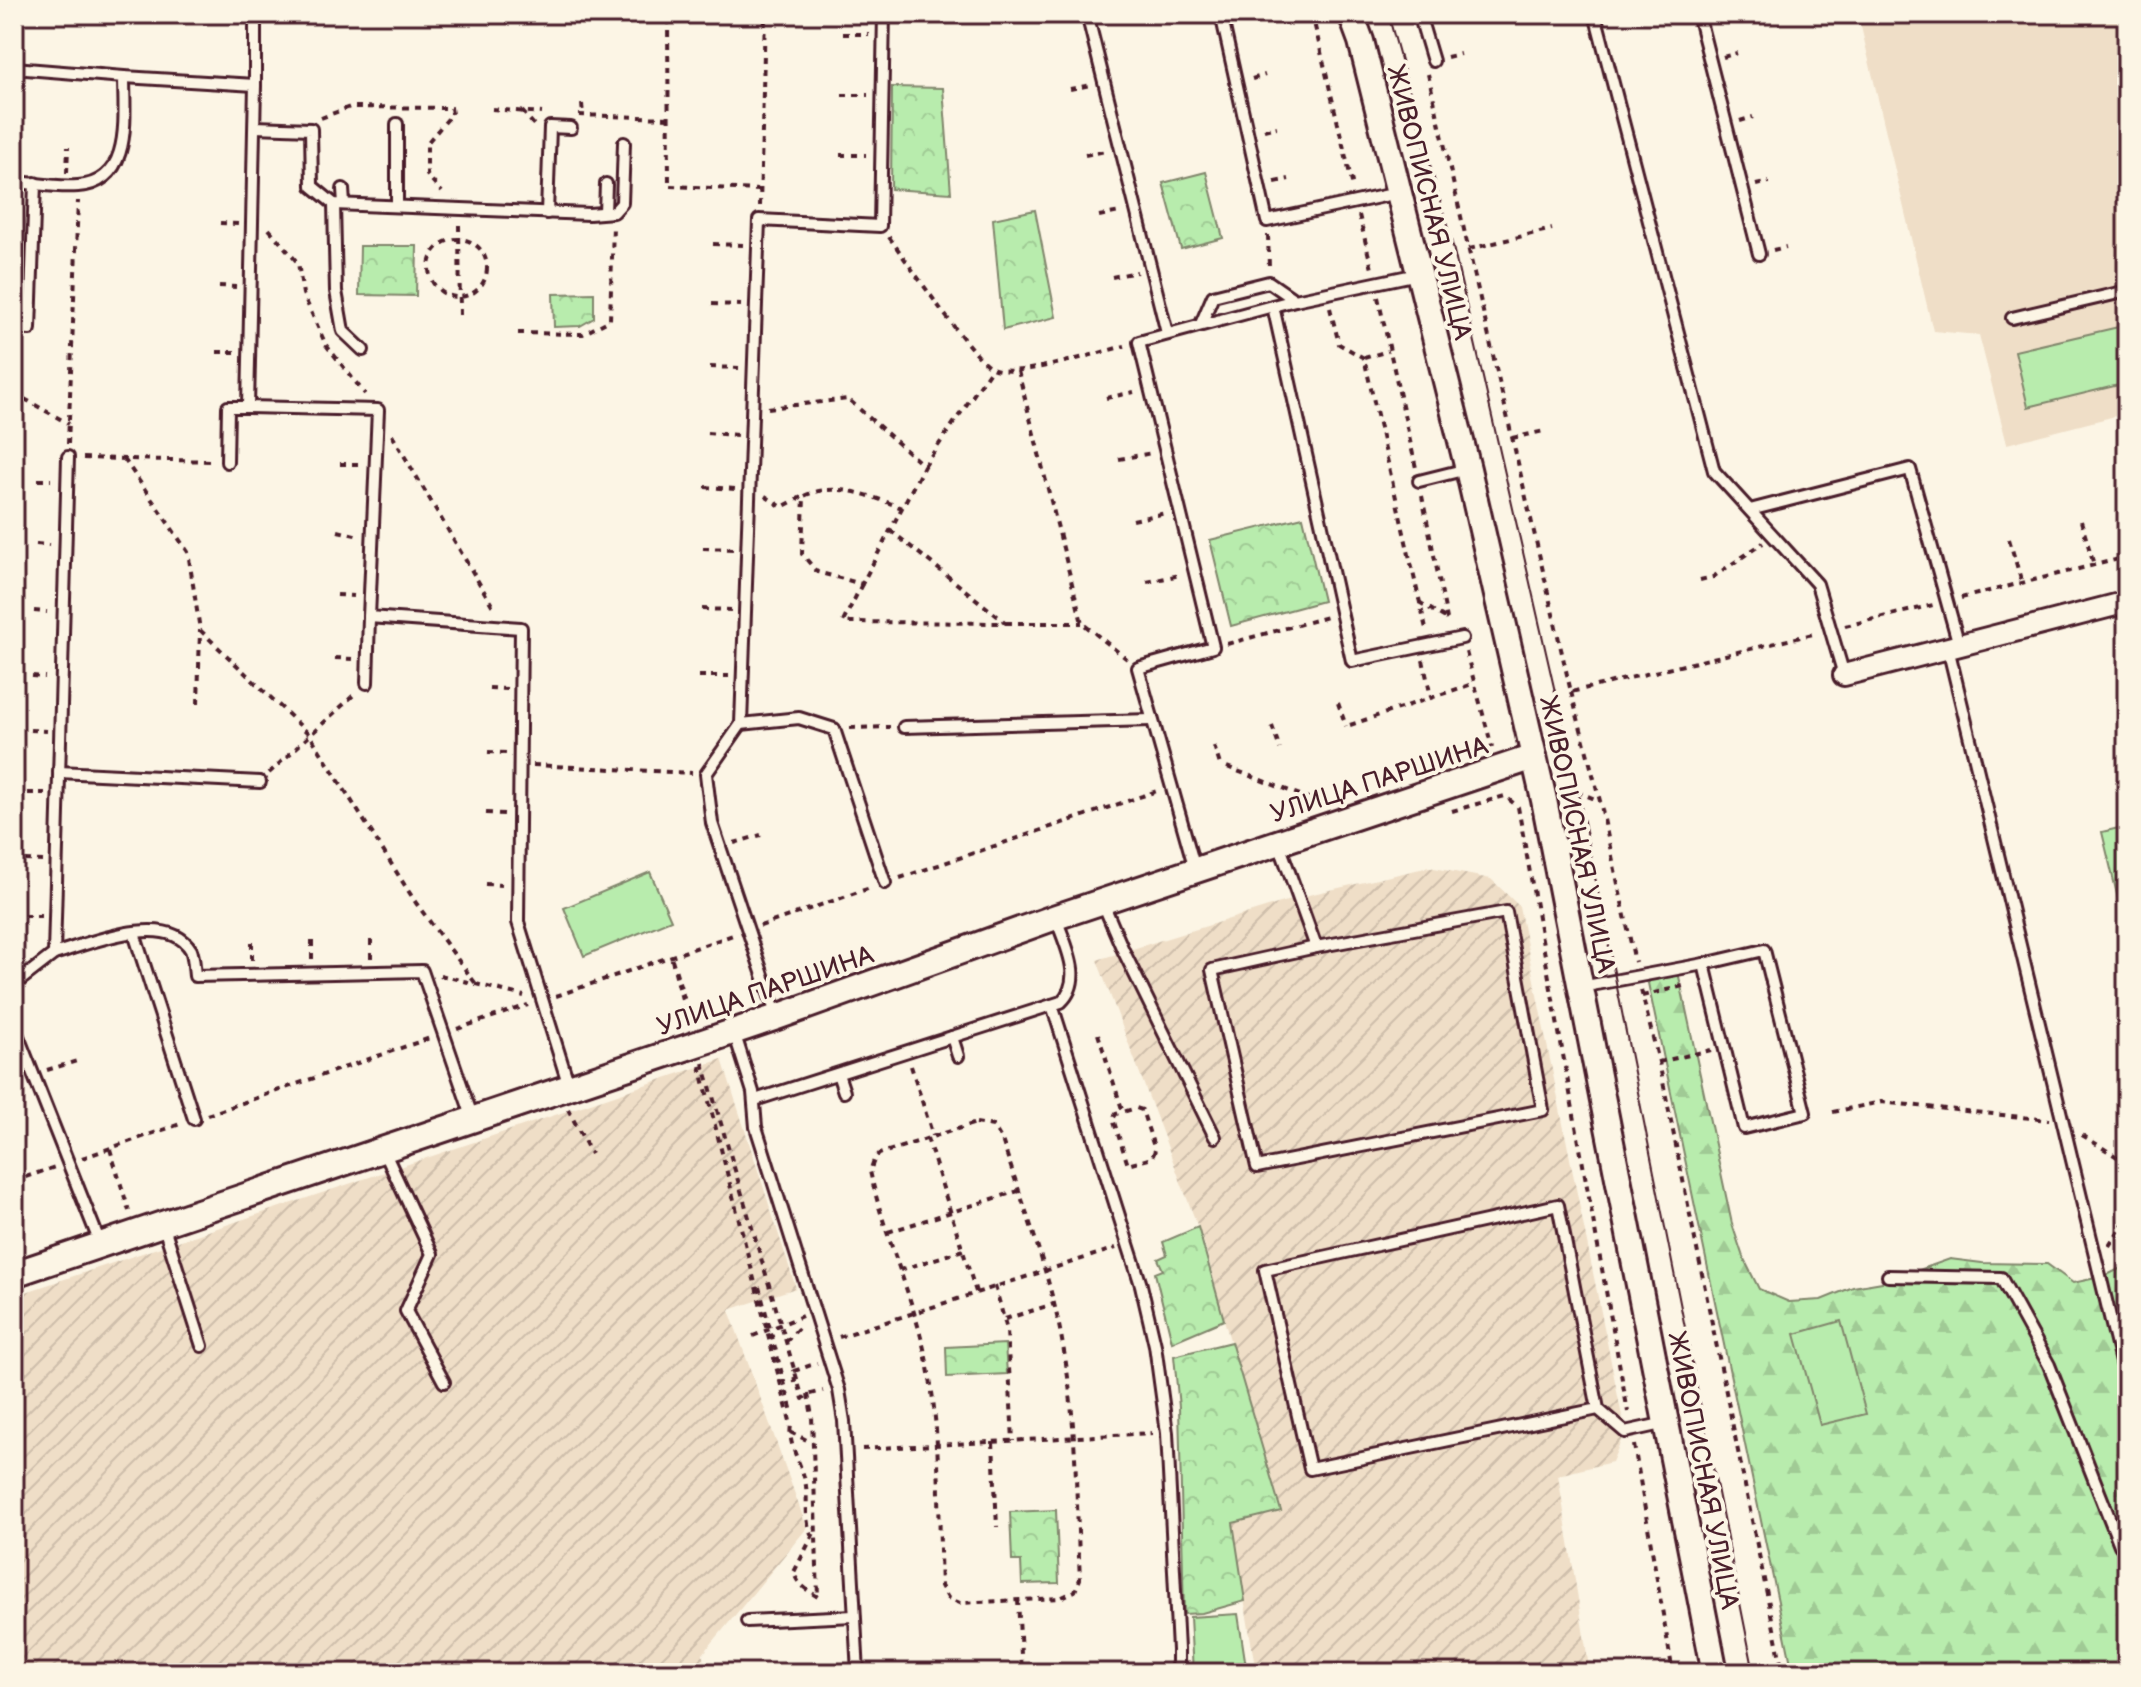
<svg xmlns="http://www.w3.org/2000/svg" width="2141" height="1687" font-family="'Balsamiq Sans',sans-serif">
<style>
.built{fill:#efdec7}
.industrial{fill:url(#industrial-furrows)}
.forest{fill:url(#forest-firs);stroke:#81866c;stroke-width:2}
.park{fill:url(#park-crowns);stroke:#81866c;stroke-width:2}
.garden{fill:#b8ecad;stroke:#81866c;stroke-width:2}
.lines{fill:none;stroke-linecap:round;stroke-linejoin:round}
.service-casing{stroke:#4a1f2b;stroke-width:16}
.minor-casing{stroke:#4a1f2b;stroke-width:26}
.tertiary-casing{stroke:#4a1f2b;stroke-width:30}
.path{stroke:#4a1f2b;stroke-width:4;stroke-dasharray:6 6;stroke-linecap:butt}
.service{stroke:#fcf5e5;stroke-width:10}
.minor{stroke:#fcf5e5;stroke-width:20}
.tertiary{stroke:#fcf5e5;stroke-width:24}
.tram{stroke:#4a1f2b;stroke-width:2}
.labels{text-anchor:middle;stroke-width:8;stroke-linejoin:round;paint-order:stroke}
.street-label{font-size:26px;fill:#4a1f2b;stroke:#fcf5e5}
</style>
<defs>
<pattern id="industrial-furrows" width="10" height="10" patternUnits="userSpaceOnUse" patternTransform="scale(2)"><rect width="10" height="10" fill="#efdec7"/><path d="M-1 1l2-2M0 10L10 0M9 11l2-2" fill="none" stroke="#cebeab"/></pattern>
<pattern id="forest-firs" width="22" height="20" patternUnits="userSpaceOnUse" patternTransform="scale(2)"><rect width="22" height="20" fill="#b8ecad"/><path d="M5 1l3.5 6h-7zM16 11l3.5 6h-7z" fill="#a0ca95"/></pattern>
<pattern id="park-crowns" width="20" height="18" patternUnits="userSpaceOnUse" patternTransform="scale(2)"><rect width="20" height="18" fill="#b8ecad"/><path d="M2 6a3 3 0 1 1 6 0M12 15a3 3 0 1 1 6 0" fill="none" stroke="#a0ca95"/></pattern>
</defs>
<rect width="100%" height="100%" fill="#fcf5e5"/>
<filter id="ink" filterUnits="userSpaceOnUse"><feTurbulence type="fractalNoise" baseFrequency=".0125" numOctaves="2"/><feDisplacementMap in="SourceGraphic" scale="16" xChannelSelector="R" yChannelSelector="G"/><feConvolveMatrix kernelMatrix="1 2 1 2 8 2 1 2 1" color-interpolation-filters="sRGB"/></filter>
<g filter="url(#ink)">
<polygon class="built" points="1858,14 2127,14 2127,413 2007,444 1979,335 1933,331"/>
<g class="industrial">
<polygon points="1429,867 1491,879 1519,906 1625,1431 1612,1462 1558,1475 1590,1673 1256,1673 1232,1523 1281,1510 1224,1320 1205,1246 1097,960 1300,897"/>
<polygon points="722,1059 796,1288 729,1310 807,1528 703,1654 704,1673 14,1673 14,1296"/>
</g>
<polygon class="forest" points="1658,971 1678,972 1732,1224 1743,1257 1759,1289 1789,1302 1821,1300 1853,1287 1888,1281 1950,1259 1982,1263 2047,1264 2073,1283 2105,1276 2127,1265 2127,1673 1793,1673 1648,983"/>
<g class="park">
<polygon points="892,87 943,88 951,193 891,189"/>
<polygon points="1206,172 1223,238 1181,249 1163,183"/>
<polygon points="1035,210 1056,317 1003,330 993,219"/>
<polygon points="360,246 417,246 416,296 359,295"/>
<polygon points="594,293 594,318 580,326 554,327 553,294"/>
<polygon points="1303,517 1323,601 1231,626 1210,540"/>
<polygon points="1198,1227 1224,1320 1172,1342 1155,1273 1163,1270 1158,1259 1167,1255 1163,1242"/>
<polygon points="1231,1342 1281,1511 1233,1523 1245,1601 1202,1613 1184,1614 1179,1407 1174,1356"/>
<polygon points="1005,1344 1007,1374 947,1377 946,1347"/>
<polygon points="1056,1510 1059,1583 1022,1584 1021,1561 1012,1561 1010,1512"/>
</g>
<g class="garden">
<polygon points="2127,325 2127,383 2028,407 2015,351"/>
<polygon points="2127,826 2127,936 2102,832"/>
<polygon points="650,872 671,920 584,956 564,908"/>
<polygon points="1841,1321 1866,1414 1820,1425 1795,1334"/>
<polygon points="1238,1614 1247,1673 1193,1673 1190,1617"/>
</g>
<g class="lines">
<g class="service-casing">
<g id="service">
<polyline points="1087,14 1167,333"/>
<polyline points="1221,14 1267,221 1398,193"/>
<polyline points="1419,14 1433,61"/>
<polyline points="1595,14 1714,471 1817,584 1844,675"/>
<polyline points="1698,14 1759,254"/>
<path d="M 14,68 L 124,77 C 124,117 133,182 78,186 C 57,188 34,183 14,182"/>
<polyline points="124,77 255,85 255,14"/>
<polyline points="255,85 248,407 378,410 369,617 521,628 518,922 569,1086"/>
<polyline points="397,124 397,206"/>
<polyline points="255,127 311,129 312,186 334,204 589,214 614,212 622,203 624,143"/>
<polyline points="343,189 344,204"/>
<polyline points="334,204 336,291 343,331 363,350"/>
<polyline points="605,212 606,184"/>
<polyline points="547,213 550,127 571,128"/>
<polyline points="1273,306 1352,661 1462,638"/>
<polyline points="2012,318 2127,291"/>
<polyline points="1201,324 1213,296 1269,282 1295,300"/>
<polyline points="14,328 30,329 35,183"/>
<polyline points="227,462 228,407 248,407"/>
<polyline points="1419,481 1467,469"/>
<polyline points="1750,510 1910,469 1959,645"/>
<polyline points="1948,648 2127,1387"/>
<polyline points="367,683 369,617"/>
<polyline points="741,724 799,718 834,729 885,883"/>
<polyline points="904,727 1151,720"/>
<polyline points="59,772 260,782"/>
<polyline points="1279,844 1316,947"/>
<polyline points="1195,869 1138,668 1213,647 1139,342 1295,300 1418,274"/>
<polyline points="1102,901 1123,950 1215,1137"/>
<polygon points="1506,912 1543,1110 1257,1167 1212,970 1316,947"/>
<polyline points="134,933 194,1119"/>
<polygon points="1764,950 1805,1113 1744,1128 1704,964"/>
<path d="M 54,954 C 87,944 168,910 191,950 C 194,957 194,968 195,976 L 422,971 L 473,1119"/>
<polyline points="14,985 54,954 68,457"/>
<polyline points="1581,987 1704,964"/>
<polyline points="1052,1005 1141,1285 1155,1345 1167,1433 1178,1650 1178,1663 1174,1673"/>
<polyline points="777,1017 712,823 706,774 741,724 759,220 880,226 884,14"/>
<polyline points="14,1026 100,1243"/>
<polyline points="734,1032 753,1092 756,1127 839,1390 844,1421 858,1673"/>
<polyline points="952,1037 958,1056"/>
<polyline points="838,1074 844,1092"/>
<path d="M 755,1100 L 1061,1002 C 1085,979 1065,945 1056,918"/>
<polyline points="384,1151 432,1254 406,1311 444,1382"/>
<polyline points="163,1224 202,1346"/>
<polyline points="1888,1276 2001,1278 2049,1365 2120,1545 2127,1544"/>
<polyline points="1598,1409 1310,1469 1265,1270 1558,1205 1598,1409 1625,1432 1666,1423"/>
<polyline points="747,1621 854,1616"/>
</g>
</g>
<g class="minor-casing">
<polyline id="minor" points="1844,675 2127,602"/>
</g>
<g class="tertiary-casing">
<g id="tertiary">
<polyline points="1351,14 1361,41 1468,469 1544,800 1715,1673"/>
<polyline points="14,1274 777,1017 1056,917 1534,757"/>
</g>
</g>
<g class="path">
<polyline points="1312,14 1353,187"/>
<polyline points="1240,26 1253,23"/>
<polyline points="843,34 869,34"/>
<polyline points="1447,57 1460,54"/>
<polyline points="1723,57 1737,53"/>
<polyline points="1428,74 1571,692 1817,633"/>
<polyline points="1252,79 1265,75"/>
<polyline points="1070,89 1091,85"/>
<polyline points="842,95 868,95"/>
<polyline points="582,104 583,115"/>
<polyline points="492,109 542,113"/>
<polyline points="522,111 534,125"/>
<polyline points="579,115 669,118"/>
<polyline points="321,118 350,107 451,108 452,114 427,143 427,175 442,192"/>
<polyline points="1740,121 1753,117"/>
<polyline points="1264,130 1277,127"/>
<polyline points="840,155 866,155"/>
<polyline points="1085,155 1106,151"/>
<polyline points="67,173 68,147"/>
<polyline points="1275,182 1289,179"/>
<polyline points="1756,185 1769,182"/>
<polyline points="760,190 669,186 668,19 765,19"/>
<polyline points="760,206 765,14"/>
<polyline points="1359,215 1372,269"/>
<polyline points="1099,216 1120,212"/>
<polyline points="220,223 238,224"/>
<polyline points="459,225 460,318"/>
<polyline points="269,229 298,263 303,294 326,345 365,394"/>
<polyline points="1268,235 1269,267"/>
<path d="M 889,237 C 906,260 973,359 992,368 C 1017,379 1096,353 1125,346"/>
<circle cx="458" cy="268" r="29"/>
<polyline points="713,244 743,245"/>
<polyline points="1469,249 1552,229"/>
<polyline points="1773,250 1786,247"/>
<polyline points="1112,277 1137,272"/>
<polyline points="219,286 236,287"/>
<polyline points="1378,297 1416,468"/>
<polyline points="712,304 741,305"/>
<polyline points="1330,308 1339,344 1364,358 1426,629"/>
<polyline points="518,333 583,334 610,320 613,226"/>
<polyline points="217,352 235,352"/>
<polyline points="1364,358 1388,351"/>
<polyline points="710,367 739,368"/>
<polyline points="1018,371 1082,623 1127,659"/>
<polyline points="14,393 69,424"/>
<polyline points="1106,398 1134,392"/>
<path d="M 768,408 L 848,399 L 924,466 L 862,584 L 817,572 L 802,554 L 804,496 C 836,481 871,496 902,508"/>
<polyline points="707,433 737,435"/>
<polyline points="392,435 495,610"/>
<polyline points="1512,438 1544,431"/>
<polyline points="68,444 78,201"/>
<polyline points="83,458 214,461"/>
<polyline points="124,459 188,552 200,630 310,735 416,903 476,984"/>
<polyline points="1119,459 1152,453"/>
<polyline points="340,464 361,464"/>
<polyline points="924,466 992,368"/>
<polyline points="38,480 51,480"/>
<polyline points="705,487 735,489"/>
<polyline points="765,496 782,507 803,496"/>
<polyline points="1422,496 1447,619 1451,623"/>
<polyline points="1133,520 1166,513"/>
<polyline points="2081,521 2094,565"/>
<polyline points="338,531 359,536"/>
<polyline points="2009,539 2022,583"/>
<polyline points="36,544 49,545"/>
<polyline points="703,548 733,549"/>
<polyline points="1700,580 1713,577 1763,543"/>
<polyline points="1147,582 1180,575"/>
<polyline points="862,584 843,622 1006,623 890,530"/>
<polyline points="337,595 354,596"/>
<polyline points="1961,598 2127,557"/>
<polyline points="1419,602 1447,619"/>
<polyline points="702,609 731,610"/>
<polyline points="34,611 47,612"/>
<polyline points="1006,623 1082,623"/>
<polyline points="1845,626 1933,605"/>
<polyline points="1227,644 1327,617"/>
<polyline points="1466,652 1492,747"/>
<polyline points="335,658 353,659"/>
<polyline points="1423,660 1431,697"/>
<polyline points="32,676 45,677"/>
<polyline points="699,676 729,676"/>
<polyline points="489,688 507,689"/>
<polyline points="1571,692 1600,801 1635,962"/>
<polyline points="1338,703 1346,726"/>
<polyline points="198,704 200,630"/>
<polyline points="1350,725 1475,683"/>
<polyline points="1272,726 1280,749"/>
<polyline points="850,728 890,727"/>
<polyline points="30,730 47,731"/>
<polyline points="1214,746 1221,768"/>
<polyline points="488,752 506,753"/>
<polyline points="533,765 692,773"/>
<polyline points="1227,767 1321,803"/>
<polyline points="269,773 357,692"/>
<polyline points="28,793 45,793"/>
<polyline points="1565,795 1578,792 1600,801"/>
<polyline points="1452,811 1505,796 1518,807 1628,1412"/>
<polyline points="486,813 504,814"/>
<polyline points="734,843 761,835"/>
<polyline points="25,860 43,861"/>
<polyline points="900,878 1157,791"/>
<polyline points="485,884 502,885"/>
<polyline points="24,916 41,916"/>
<polyline points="760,926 873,887"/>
<polyline points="371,940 371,958"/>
<polyline points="312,941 312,959"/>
<polyline points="252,942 252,960"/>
<polyline points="440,975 524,996"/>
<polyline points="1641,990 1659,1062 1783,1673"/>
<polyline points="556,996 733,935"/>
<polyline points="1642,996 1683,986"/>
<polyline points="688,1023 671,956 692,1024"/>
<polyline points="457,1029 528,1005"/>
<polyline points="1098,1034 1123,1112 1136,1108 1142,1110 1155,1150 1152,1158 1128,1165 1113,1119 1116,1114 1123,1112"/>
<polyline points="1659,1062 1711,1050"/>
<polyline points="703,1063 803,1399 807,1395 823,1391"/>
<path d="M 700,1066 L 791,1425 C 787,1447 803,1464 806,1486 C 808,1504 804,1519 812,1536"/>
<polyline points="911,1066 933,1136"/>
<polyline points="47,1070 77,1061"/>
<polyline points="568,1109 591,1154"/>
<polyline points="1833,1112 1881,1102 2049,1120"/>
<polyline points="207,1115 430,1038"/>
<path d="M 976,1123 L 993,1126 L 1002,1140 C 1024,1208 1051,1276 1063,1346 C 1077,1420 1076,1503 1080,1579 L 1075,1591 L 1060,1598 L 960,1603 L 948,1598 L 941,1586 C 938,1509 942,1429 925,1353 C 911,1291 883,1233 870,1171 L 874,1160 L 879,1154 Z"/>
<polyline points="2082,1135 2127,1163"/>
<polyline points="927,1138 976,1292"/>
<polyline points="110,1149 129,1211"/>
<polyline points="82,1158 180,1124"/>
<polyline points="14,1181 55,1167"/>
<polyline points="888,1232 1018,1191"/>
<polyline points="2109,1246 2127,1218"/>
<polyline points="900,1270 963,1250"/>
<polyline points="995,1286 1007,1330 1013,1441"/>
<polyline points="759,1287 792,1412"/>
<polyline points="1005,1319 1054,1304"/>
<polyline points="753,1336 802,1316"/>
<polyline points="839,1337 1116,1248"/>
<polyline points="786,1342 801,1325"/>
<polyline points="795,1383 794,1371 817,1363"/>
<path d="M 808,1394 L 812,1416 L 818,1597 C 809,1591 796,1584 794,1572 L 816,1529"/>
<polyline points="790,1432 813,1443"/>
<polyline points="993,1442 997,1527"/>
<polyline points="1634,1445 1673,1673"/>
<polyline points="862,1449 1152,1433"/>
<polyline points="1018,1600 1022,1673"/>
</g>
<use href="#service" class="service"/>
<use href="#minor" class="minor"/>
<use href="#tertiary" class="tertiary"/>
<polyline class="tram" points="1388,14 1453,247 1578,792 1754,1673"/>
</g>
</g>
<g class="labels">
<g class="street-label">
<text transform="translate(1430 202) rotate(76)" y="9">ЖИВОПИСНАЯ УЛИЦА</text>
<text transform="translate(1379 779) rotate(-18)" y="9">УЛИЦА ПАРШИНА</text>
<text transform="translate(1578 834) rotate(78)" y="9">ЖИВОПИСНАЯ УЛИЦА</text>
<text transform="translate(765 990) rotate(-19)" y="9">УЛИЦА ПАРШИНА</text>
<text transform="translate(1704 1470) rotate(79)" y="9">ЖИВОПИСНАЯ УЛИЦА</text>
</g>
</g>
<rect width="2141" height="1687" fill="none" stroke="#fcf5e5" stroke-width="48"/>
<rect x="24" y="24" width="2093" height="1639" fill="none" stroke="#4a1f2b" stroke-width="3" filter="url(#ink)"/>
</svg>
